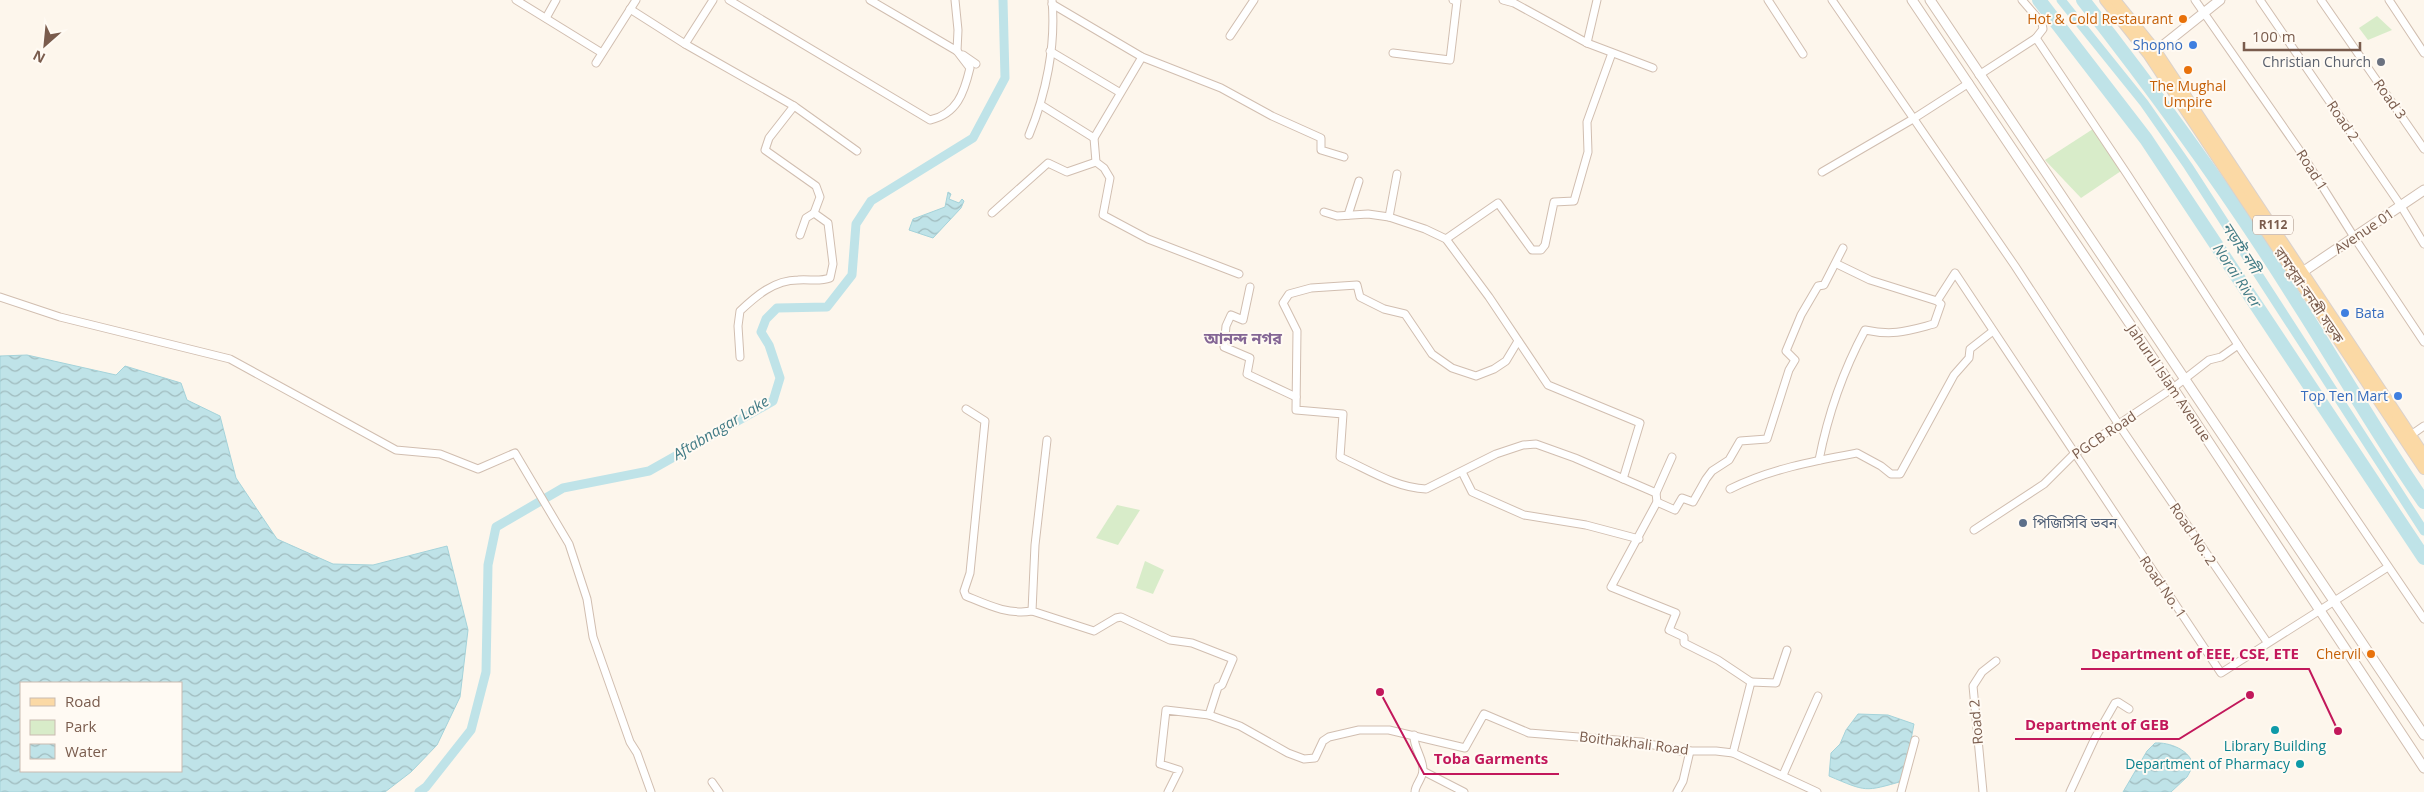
<svg xmlns="http://www.w3.org/2000/svg" width="2424" height="792" font-family="'Open Sans','Noto Sans Bengali',sans-serif">
<style>
.park{fill:#d8ecc9}
.water{fill:url(#water-waves);stroke:#a5d3da;fill-rule:evenodd}
.lines{fill:none;stroke-linecap:round;stroke-linejoin:round}
.canal{stroke:#bfe3e8;stroke-width:9}
.river{stroke:#bfe3e8;stroke-width:14}
.minor-casing{stroke:#d1beb0;stroke-width:9}
.tertiary-casing{stroke:#d1beb0;stroke-width:11}
.primary-casing{stroke:#dad1cd;stroke-width:12}
.minor{stroke:#fff;stroke-width:7}
.tertiary{stroke:#fff;stroke-width:9}
.primary{stroke:#fbd9a5;stroke-width:10}
.food-dot{fill:#e8710a;stroke:#fffaf3;stroke-width:2}
.shop-dot{fill:#3f7fe0;stroke:#fffaf3;stroke-width:2}
.worship-dot{fill:#6b7280;stroke:#fffaf3;stroke-width:2}
.service-dot{fill:#5c6f8a;stroke:#fffaf3;stroke-width:2}
.culture-dot{fill:#0f9aa8;stroke:#fffaf3;stroke-width:2}
.labels{text-anchor:middle;stroke-width:4;stroke-linejoin:round;paint-order:stroke}
.shield{fill:#fffaf3;stroke:#a28b7f;stroke-width:1}
.shield-label{font-size:12px;font-weight:bold;fill:#7a5c4d}
.food-label{font-size:14px;fill:#c56008;stroke:#fffaf3;text-anchor:end}
.shop-label{font-size:14px;fill:#366cbe;stroke:#fffaf3;text-anchor:end}
.worship-label{font-size:14px;fill:#5b616d;stroke:#fffaf3;text-anchor:end}
.street-label{font-size:14px;fill:#7a5c4d;stroke:#fffaf3}
.service-label{font-size:14px;fill:#4e5e75;stroke:#fffaf3;text-anchor:start}
.culture-label{font-size:14px;fill:#0d838f;stroke:#fffaf3}
.water-label{font-size:15px;font-style:italic;fill:#437c86;stroke:#fffaf3}
.quarter-label{font-size:16px;font-weight:bold;fill:#846695;stroke:#fffaf3}
.leader{fill:none;stroke:#c2185b;stroke-width:2}
.callout-dot{fill:#c2185b;stroke:#fffaf3;stroke-width:2}
.callout-label{font-size:15px;text-anchor:middle;font-weight:bold;fill:#c2185b;stroke:#fffaf3;stroke-width:4;stroke-linejoin:round;paint-order:stroke}
</style>
<defs>
<pattern id="water-waves" width="16" height="10" patternUnits="userSpaceOnUse" patternTransform="scale(1.25)"><rect width="16" height="10" fill="#bfe3e8"/><path d="M0 5q4-4 8 0t8 0" fill="none" stroke="#a0bbbe"/></pattern>
</defs>
<rect width="100%" height="100%" fill="#fdf6ec"/>
<g class="park">
<polygon points="2377,16 2392,30 2368,40 2359,28"/>
<polygon points="2093,129 2121,171 2081,198 2045,160"/>
<polygon points="1117,505 1140,510 1118,545 1096,538"/>
<polygon points="1145,561 1164,570 1153,594 1136,588"/>
</g>
<g class="water">
<polygon points="948,192 951,194 949,199 959,203 962,199 964,201 961,208 933,238 909,230 913,219 945,207"/>
<path d="M 27,355 L 116,375 L 125,366 L 181,383 L 187,400 L 220,416 L 236,478 L 277,539 L 333,564 L 373,565 L 447,546 L 468,630 L 460,697 L 437,745 L 411,772 L 385,792 L 0,792 L 0,356 ZM 21,683 L 181,683 L 181,771 L 21,771 Z"/>
<path d="M 1858,714 L 1888,715 L 1914,724 L 1903,781 C 1864,792 1867,792 1829,776 L 1831,753 L 1840,744 L 1846,730 Z"/>
<path d="M 2155,743 C 2169,742 2191,750 2193,766 L 2187,777 L 2171,792 L 2123,792 L 2147,751 Z"/>
</g>
<g class="lines">
<g class="canal">
<polyline points="2061,0 2144,103 2188,166 2424,531"/>
<polyline points="419,792 426,787 471,730 486,672 488,565 496,527 563,488 649,471 773,401 780,378 769,345 761,332 766,319 777,308 827,307 852,275 856,224 871,201 973,138 1005,78 1003,0"/>
</g>
<g class="river">
<polyline points="2039,0 2146,139 2424,558"/>
<path d="M 2083,0 C 2159,97 2231,196 2296,300 C 2339,367 2378,436 2424,502"/>
</g>
<g class="minor-casing">
<g id="minor">
<polyline points="516,0 602,53"/>
<path d="M 729,0 L 930,120 C 957,114 964,93 970,68 L 957,51"/>
<polyline points="870,0 957,51 958,30 955,0"/>
<polyline points="1503,0 1514,3 1587,43 1653,68"/>
<polyline points="1768,0 1803,54"/>
<polyline points="1832,0 2015,266 2119,425 2267,642"/>
<polyline points="2022,0 2042,23 2043,29 2036,38"/>
<polyline points="2195,0 2300,151 2354,237 2424,342"/>
<polyline points="2260,0 2401,206 2424,244"/>
<polyline points="2321,0 2424,149"/>
<polyline points="2389,0 2424,53"/>
<polyline points="1052,4 1142,57 1221,88 1272,116 1321,138 1321,150 1344,157"/>
<polyline points="630,9 685,44 794,106 857,151"/>
<polyline points="546,18 556,0"/>
<polyline points="1230,36 1254,0"/>
<polyline points="1587,43 1597,0"/>
<polyline points="685,44 713,0"/>
<polyline points="1050,51 1119,92"/>
<polyline points="1393,53 1450,60 1457,1 1453,0"/>
<polyline points="963,55 976,64"/>
<polyline points="1142,57 1094,138 1096,162 1104,168 1110,178 1103,215 1148,239 1239,274"/>
<polyline points="596,63 636,0"/>
<polyline points="1979,75 2036,38 2127,174 2242,351 2424,619"/>
<polyline points="1041,105 1094,138"/>
<polyline points="794,106 769,138 765,150 816,186 820,197 814,213"/>
<path d="M 1029,135 C 1046,94 1056,46 1052,0"/>
<polyline points="1822,172 1913,119 1969,83"/>
<polyline points="1324,212 1337,216 1368,214 1389,217 1425,229 1446,239 1489,297 1548,385 1640,423 1623,479"/>
<polyline points="992,213 1048,163 1067,172 1096,162"/>
<polyline points="1348,215 1359,181"/>
<polyline points="1389,217 1397,174"/>
<polyline points="1446,239 1498,203 1532,250 1541,250 1545,245 1554,202 1574,201 1588,152 1587,122 1612,53"/>
<polyline points="1837,264 1870,280 1937,301"/>
<polyline points="1250,287 1243,320 1231,315 1226,326 1224,347 1250,358 1247,374 1296,397"/>
<polyline points="0,297 60,317 230,359 396,450 440,454 478,469 515,453 569,544 587,599 593,637 630,742 637,753 651,792"/>
<path d="M 1518,341 L 1506,361 L 1494,369 L 1476,376 L 1452,368 L 1432,354 L 1405,314 L 1384,309 L 1360,297 L 1357,285 L 1311,288 L 1289,294 L 1283,303 L 1297,331 L 1296,410 L 1343,414 L 1340,457 C 1367,469 1396,488 1426,489 L 1496,454 L 1523,445 L 1536,444 L 1575,458 L 1656,493"/>
<path d="M 740,357 L 738,326 L 740,311 C 756,296 774,280 798,280 C 810,279 819,282 830,278 L 833,264 L 828,223 L 814,213 L 806,218 L 800,235"/>
<path d="M 966,409 L 985,421 L 970,573 L 964,591 L 966,596 C 988,605 1008,615 1032,611"/>
<polyline points="2411,435 2424,426"/>
<polyline points="1047,440 1035,545 1032,611 1094,631 1116,618 1121,617 1170,640 1192,643 1233,659 1222,685 1218,687 1209,715"/>
<polyline points="1672,457 1656,493 1657,502 1611,587 1676,613 1669,630 1684,637 1684,643 1718,660 1751,682 1733,753 1817,792"/>
<path d="M 1819,460 C 1828,414 1843,371 1865,330 C 1894,336 1907,331 1934,324 L 1941,304 L 1937,301 L 1955,273 L 2221,673 L 2388,567"/>
<polyline points="1462,472 1472,492 1524,515 1586,525 1639,539"/>
<path d="M 1730,489 C 1770,469 1814,461 1857,453 L 1881,466 L 1891,474 L 1900,474 L 1954,375 L 1969,358 L 1970,349 L 1993,331"/>
<polyline points="1657,502 1675,510 1682,498 1693,502 1706,479 1712,471 1729,460 1740,441 1767,439 1789,370 1795,360 1786,351 1801,315 1818,286 1824,285 1843,248"/>
<polyline points="1974,530 2044,484 2074,454 2173,388 2209,360 2221,357 2238,345"/>
<polyline points="1751,682 1776,683 1787,650"/>
<path d="M 1414,735 C 1413,747 1423,757 1423,770 C 1423,778 1415,785 1415,792"/>
<polyline points="1423,771 1464,792"/>
<polyline points="1783,775 1818,696"/>
<polyline points="712,782 719,792"/>
<polyline points="1168,792 1179,770 1160,764 1166,710 1209,715 1240,726 1288,753 1304,759 1315,758 1323,741 1329,737 1359,730 1389,730 1465,748 1484,714 1529,733 1641,742 1680,751 1716,751 1733,753"/>
<polyline points="1677,792 1683,781 1690,751"/>
<polyline points="1901,792 1915,740"/>
<polyline points="1983,792 1973,686 1982,672 1996,661"/>
<polyline points="2070,792 2095,738 2115,703 2118,702 2129,709"/>
</g>
</g>
<g class="tertiary-casing">
<g id="tertiary">
<polyline points="1912,0 2173,388 2424,768"/>
<polyline points="1930,0 2424,735"/>
<polyline points="2156,51 2220,0"/>
<polyline points="2304,271 2424,190"/>
</g>
</g>
<g class="primary-casing">
<g id="primary">
<polyline points="2105,0 2148,54 2424,469"/>
<polyline points="2115,0 2156,51 2424,455"/>
</g>
</g>
<use href="#minor" class="minor"/>
<use href="#tertiary" class="tertiary"/>
<use href="#primary" class="primary"/>
</g>
<g class="food-dot">
<circle cx="2183" cy="19" r="5"/>
<circle cx="2188" cy="70" r="5"/>
<circle cx="2371" cy="654" r="5"/>
</g>
<g class="shop-dot">
<circle cx="2193" cy="45" r="5"/>
<circle cx="2345" cy="313" r="5"/>
<circle cx="2398" cy="396" r="5"/>
</g>
<circle class="worship-dot" cx="2381" cy="62" r="5"/>
<circle class="service-dot" cx="2023" cy="523" r="5"/>
<g class="culture-dot">
<circle cx="2275" cy="730" r="5"/>
<circle cx="2300" cy="764" r="5"/>
</g>
<g class="labels">
<rect class="shield" x="2253" y="215.5" width="40" height="19" rx="4"/>
<g class="shield-label">
<text x="2273" y="229">R112</text>
</g>
<g class="food-label">
<text x="2173" y="24">Hot &amp; Cold Restaurant</text>
<text x="2188" y="91" text-anchor="middle">The Mughal<tspan x="2188" dy="16">Umpire</tspan></text>
<text x="2361" y="659">Chervil</text>
</g>
<g class="shop-label">
<text x="2183" y="50">Shopno</text>
<text x="2355" y="318" text-anchor="start">Bata</text>
<text x="2388" y="401">Top Ten Mart</text>
</g>
<g class="worship-label">
<text x="2371" y="67">Christian Church</text>
</g>
<g class="street-label">
<text transform="translate(2390 99) rotate(55)" y="5">Road 3</text>
<text transform="translate(2343 121) rotate(56)" y="5">Road 2</text>
<text transform="translate(2312 170) rotate(58)" y="5">Road 1</text>
<text transform="translate(2364 231) rotate(-34)" y="5">Avenue 01</text>
<text transform="translate(2309 295) rotate(56)" y="5">রামপুরা-বনশ্রী সড়ক</text>
<text transform="translate(2169 383) rotate(56)" y="5">Jahurul Islam Avenue</text>
<text transform="translate(2104 435) rotate(-34)" y="5">PGCB Road</text>
<text transform="translate(2193 534) rotate(56)" y="5">Road No. 2</text>
<text transform="translate(2163 587) rotate(56)" y="5">Road No. 1</text>
<text transform="translate(1976 722) rotate(-95)" y="5">Road 2</text>
<text transform="translate(1634 743) rotate(7)" y="5">Boithakhali Road</text>
</g>
<g class="service-label">
<text x="2033" y="528">পিজিসিবি ভবন</text>
</g>
<g class="culture-label">
<text x="2275" y="751">Library Building</text>
<text x="2290" y="769" text-anchor="end">Department of Pharmacy</text>
</g>
<g class="water-label">
<text transform="translate(2241 248) rotate(57)" y="5">নড়াই নদী</text>
<text transform="translate(2237 276) rotate(56)" y="5">Norai River</text>
<text transform="translate(721 428) rotate(-31)" y="5">Aftabnagar Lake</text>
</g>
<g class="quarter-label">
<text x="1243" y="344">আনন্দ নগর</text>
</g>
</g>
<path class="leader" d="M2338 731L2309 669H2081M2250 695L2179 739H2015M1380 692L1424 774H1559"/>
<g class="callout-dot">
<circle cx="2338" cy="731" r="5"/>
<circle cx="2250" cy="695" r="5"/>
<circle cx="1380" cy="692" r="5"/>
</g>
<g class="callout-label">
<text x="2195" y="659">Department of EEE, CSE, ETE</text>
<text x="2097" y="730">Department of GEB</text>
<text x="1491" y="764">Toba Garments</text>
</g>
<rect x="20" y="682" width="162" height="90" fill="#fffaf3" stroke="#cabbb1"/>
<rect x="30" y="698" width="25" height="8" fill="#fbd9a5" stroke="#cabbb1"/>
<text x="65" y="707" font-size="15" fill="#7a5c4d">Road</text>
<rect x="30" y="720" width="25" height="15" fill="#d8ecc9" stroke="#cabbb1"/>
<text x="65" y="732" font-size="15" fill="#7a5c4d">Park</text>
<rect x="30" y="744" width="25" height="15" fill="url(#water-waves)" stroke="#cabbb1"/>
<text x="65" y="757" font-size="15" fill="#7a5c4d">Water</text>
<g transform="translate(45 45) rotate(207)" stroke="#fffaf3" stroke-width="4" paint-order="stroke">
<path d="M0-4L9 19L0 12L-9 19Z" fill="#7a5c4d"/>
<text y="-8" font-size="14" font-weight="bold" text-anchor="middle" fill="#7a5c4d">N</text>
</g>
<path d="M2244 42v8h116v-8" fill="none" stroke="#7a5c4d" stroke-width="2.5"/>
<text x="2252" y="42" font-size="15" fill="#7a5c4d" stroke="#fffaf3" stroke-width="4" paint-order="stroke">100 m</text>
</svg>
